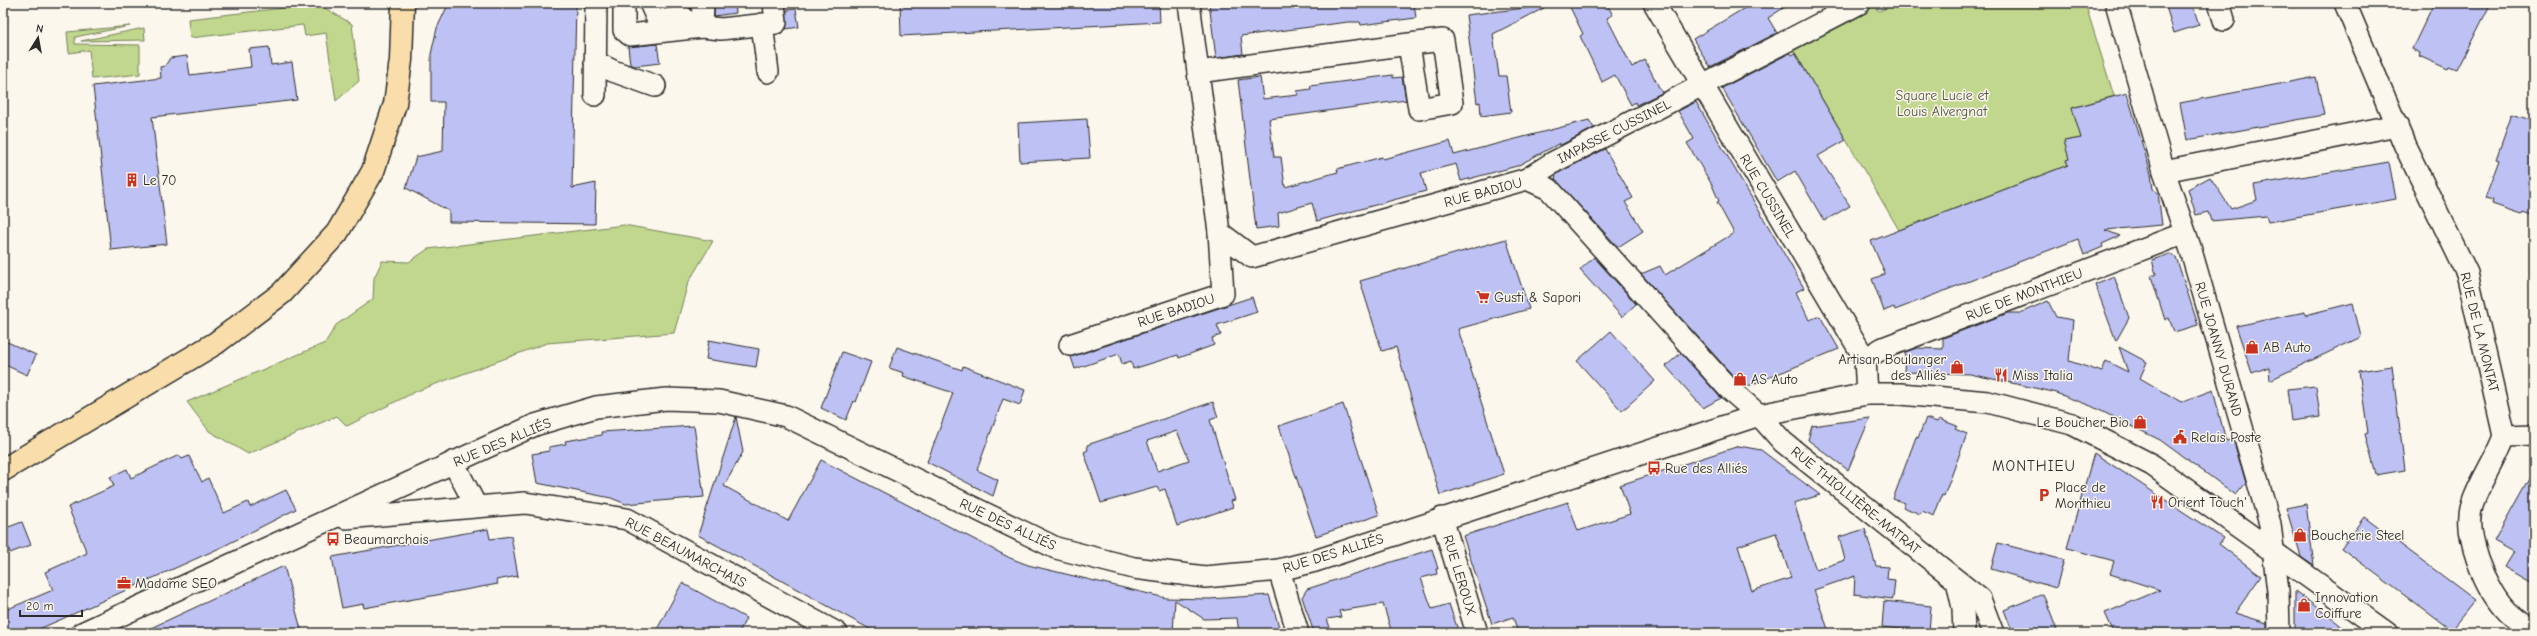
<svg xmlns="http://www.w3.org/2000/svg" width="2537" height="636" font-family="'Comic Neue',sans-serif">
<style>
.green{fill:#c0d78d;stroke:#76815c}
.building{fill:#bec1f3;stroke:#2b2b2b;fill-rule:evenodd}
.lines{fill:none;stroke-linecap:round;stroke-linejoin:round}
.minor-casing{stroke:#2b2b2b;stroke-width:24}
.major-casing{stroke:#2b2b2b;stroke-width:25}
.minor{stroke:#fbf7ec;stroke-width:21}
.major{stroke:#f9deab;stroke-width:22}
.labels{text-anchor:middle;stroke-width:3;stroke-linejoin:round;paint-order:stroke}
.park-label{font-size:14px;fill:#505644;stroke:#fbf7ec}
.street-label{font-size:14px;fill:#2b2b2b;stroke:#fbf7ec}
.poi-label{font-size:14px;fill:#2b2b2b;stroke:#fbf7ec;text-anchor:start}
.neighbourhood-label{font-size:15px;letter-spacing:1px;fill:#2b2b2b;stroke:#fbf7ec}
</style>
<rect width="100%" height="100%" fill="#fbf7ec"/>
<filter id="ink" filterUnits="userSpaceOnUse"><feTurbulence type="fractalNoise" baseFrequency=".025" numOctaves="2"/><feDisplacementMap in="SourceGraphic" scale="8" xChannelSelector="R" yChannelSelector="G"/><feConvolveMatrix kernelMatrix="1 2 1 2 8 2 1 2 1" color-interpolation-filters="sRGB"/></filter>
<g filter="url(#ink)">
<g class="green">
<polygon points="1899,3 2085,3 2114,96 2072,108 2082,138 2064,141 2070,159 2066,160 2068,165 1899,230 1791,46 1871,5 1879,11"/>
<polygon points="318,4 352,24 359,81 336,101 326,33 305,36 303,25 190,38 188,19"/>
<polygon points="130,26 75,37 75,44 140,45 140,74 92,79 89,50 69,53 67,32"/>
<polygon points="144,28 145,40 81,41"/>
<polygon points="624,225 713,241 688,283 674,333 547,343 417,391 347,426 337,416 248,454 209,431 187,402 325,343 336,325 373,299 374,278 382,261 409,262 428,249"/>
</g>
<g class="building">
<polygon points="453,3 576,3 572,188 596,183 595,224 449,222 449,211 406,188 416,157 443,151 444,102 431,102 431,54 437,28 447,7"/>
<polygon points="666,3 691,3 691,8 682,5 667,7"/>
<polygon points="715,3 735,3 736,13 714,16"/>
<polygon points="900,3 1159,3 1160,22 901,36"/>
<polygon points="1209,3 1414,3 1416,18 1361,25 1360,22 1348,22 1241,36 1243,54 1216,58"/>
<polygon points="1568,3 1606,3 1613,15 1607,18 1632,67 1645,60 1662,93 1636,105 1635,102 1631,105 1615,75 1602,82 1580,36 1583,34"/>
<polygon points="1753,3 1791,3 1768,18 1777,33 1710,67 1693,39"/>
<polygon points="2165,3 2192,3 2199,25 2174,33"/>
<polygon points="2434,3 2491,3 2457,70 2449,67 2448,69 2419,56 2420,53 2412,49"/>
<polygon points="1543,6 1544,8 1493,34 1499,76 1506,76 1511,112 1481,116 1480,102 1477,103 1466,15"/>
<polygon points="796,9 799,27 786,29 787,10"/>
<polygon points="657,44 660,63 635,66 630,64 628,47"/>
<polygon points="269,47 271,65 292,62 297,100 152,117 167,244 111,250 93,86 161,78 160,67 165,66 170,58 187,56 190,75 251,67 249,49"/>
<polygon points="1790,53 1792,55 1795,53 1846,140 1818,156 1850,206 1824,221 1795,171 1777,182 1722,88"/>
<polygon points="1393,75 1393,78 1402,77 1406,100 1269,119 1274,157 1281,157 1285,187 1338,172 1337,169 1382,157 1383,159 1450,141 1454,155 1589,120 1594,128 1559,146 1560,143 1517,166 1461,181 1456,164 1421,173 1426,191 1317,221 1312,203 1278,213 1279,226 1256,229 1238,80 1260,77 1263,99 1298,95 1297,91 1311,89 1310,86"/>
<polygon points="2316,77 2324,115 2187,140 2180,103"/>
<polygon points="2127,93 2151,174 2153,189 2158,193 2162,225 2105,230 2120,236 2102,244 2103,247 2084,255 2078,239 1895,310 1894,307 1884,311 1872,279 1885,274 1871,241 2068,165 2066,160 2069,159 2064,141 2081,138 2072,108"/>
<polygon points="1696,102 1804,288 1796,292 1809,320 1820,316 1839,349 1748,386 1736,379 1641,274 1660,266 1665,275 1734,233 1717,202 1719,201 1712,185 1687,143 1694,139 1678,111"/>
<polygon points="2512,114 2534,121 2534,216 2523,212 2522,214 2492,204 2493,200 2485,198 2499,160 2496,159"/>
<polygon points="1087,119 1090,158 1020,162 1018,123"/>
<polygon points="1605,149 1633,198 1625,202 1643,231 1618,247 1555,179 1556,175 1560,172"/>
<polygon points="2389,162 2396,199 2268,222 2266,216 2211,221 2208,212 2196,215 2188,189 2210,177 2231,209 2257,200 2254,185"/>
<polygon points="1506,239 1529,309 1458,329 1504,474 1440,495 1396,347 1382,351 1360,281"/>
<polygon points="2170,254 2176,257 2198,325 2174,332 2169,318 2165,320 2151,276 2156,274 2152,260"/>
<polygon points="1594,257 1636,304 1622,317 1580,270"/>
<polygon points="2114,276 2129,318 2116,341 2095,284"/>
<polygon points="1252,297 1257,312 1217,325 1221,335 1212,338 1214,345 1179,358 1178,355 1133,369 1131,361 1122,364 1119,354 1075,369 1071,357"/>
<polygon points="2048,301 2056,317 2073,320 2069,361 2102,372 2106,361 2128,372 2119,347 2147,362 2140,378 2181,402 2213,390 2226,441 2233,439 2246,483 2236,495 2160,440 2091,406 2053,392 1970,374 1904,372 1905,352 1917,348 1943,349 1943,338 2008,313 2020,313"/>
<polygon points="2353,303 2361,337 2270,380 2269,367 2252,373 2236,326 2305,312 2305,315"/>
<polygon points="1611,331 1655,381 1622,411 1577,361"/>
<polygon points="3,340 36,355 27,375 3,364"/>
<polygon points="709,340 759,349 756,367 706,359"/>
<polygon points="897,347 962,370 963,366 1025,390 1020,405 1003,399 977,470 998,480 993,496 927,462 953,393 903,376 904,373 889,368"/>
<polygon points="842,352 871,362 856,402 854,401 846,420 821,408"/>
<polygon points="1681,353 1719,396 1721,398 1703,408 1666,366"/>
<polygon points="2392,366 2405,470 2376,475 2365,434 2368,433 2359,371"/>
<polygon points="2316,386 2320,417 2291,421 2287,389"/>
<path d="M 1213,402 L 1218,417 L 1210,420 L 1235,500 L 1231,501 L 1233,507 L 1177,526 L 1165,489 L 1159,491 L 1157,487 L 1101,503 L 1084,452 L 1088,450 L 1087,445 ZM 1177,431 L 1189,460 L 1157,471 L 1147,441 Z"/>
<polygon points="1343,404 1379,515 1316,536 1279,426"/>
<polygon points="736,417 743,452 724,486 788,521 821,460 1010,558 1028,565 1166,598 1209,599 1269,595 1281,633 1239,633 1237,618 1204,619 1175,600 1173,633 877,633 698,535"/>
<polygon points="1870,418 1848,470 1808,440 1812,426"/>
<polygon points="1926,418 1937,422 1939,419 1957,426 1955,429 1967,434 1944,496 1942,495 1934,516 1922,511 1920,514 1903,507 1905,503 1893,499 1916,437 1918,438"/>
<polygon points="694,426 704,497 626,504 611,498 537,483 532,454 549,451 549,447 566,444 565,441 602,435 601,432"/>
<path d="M 1739,446 L 1761,450 L 1820,495 L 1794,503 L 1816,570 L 1845,560 L 1839,537 L 1865,529 L 1876,566 L 1888,567 L 1887,579 L 1895,580 L 1893,599 L 1854,594 L 1855,576 L 1814,590 L 1828,629 L 1818,633 L 1518,633 L 1513,617 L 1492,624 L 1463,536 L 1568,502 L 1578,531 L 1630,514 L 1620,485 ZM 1776,533 L 1791,578 L 1752,591 L 1738,546 Z"/>
<polygon points="2094,453 2223,538 2219,544 2261,576 2235,613 2267,623 2267,633 2114,633 2105,613 2160,590 2110,574 2114,561 2067,548"/>
<polygon points="179,455 182,459 189,456 202,482 208,478 224,513 248,502 250,507 286,490 296,509 222,547 62,619 30,633 3,633 3,611 53,590 45,572 87,553 68,507 114,486 110,477 127,469 131,478"/>
<polygon points="2534,469 2534,584 2505,567 2514,552 2494,541"/>
<polygon points="2306,504 2314,566 2301,557 2286,508"/>
<polygon points="2364,517 2475,600 2451,630 2341,548"/>
<polygon points="22,522 31,545 10,553 3,529"/>
<polygon points="488,529 490,539 511,536 518,576 496,580 498,584 420,598 364,608 363,604 342,608 332,557"/>
<polygon points="1998,543 2064,560 2056,588 1991,569"/>
<polygon points="1432,549 1438,569 1436,569 1437,574 1421,578 1432,609 1449,604 1459,633 1392,633 1383,604 1339,611 1341,617 1327,619 1332,633 1314,633 1302,597 1307,589"/>
<polygon points="284,566 302,633 140,633 237,588"/>
<polygon points="682,583 746,618 739,633 655,633"/>
<polygon points="2295,591 2351,633 2295,633"/>
<polygon points="2043,594 2058,633 2013,633 2004,610"/>
<polygon points="1884,601 1931,606 1929,632 1882,627"/>
</g>
<g class="lines">
<g class="minor-casing">
<g id="minor">
<polyline points="624,3 624,30 630,35 702,27 721,29 776,23 774,3"/>
<polyline points="650,3 658,21 683,17"/>
<polyline points="1189,3 1219,232 1252,257 1527,179 1554,162 1860,3"/>
<polyline points="1654,3 1865,359 1867,394"/>
<polyline points="2116,3 2164,171 2190,247 2270,524 2278,591 2279,633"/>
<polyline points="2219,3 2224,20"/>
<path d="M 2345,3 L 2405,146 L 2467,273 L 2504,436 C 2496,459 2481,479 2473,502 C 2461,532 2485,589 2507,612 C 2514,619 2525,626 2534,632"/>
<polyline points="762,24 768,72"/>
<polyline points="702,27 703,3"/>
<polyline points="595,62 613,71 655,86"/>
<polyline points="1198,72 1409,44 1443,40 1452,103 1419,109 1409,44"/>
<polyline points="595,95 596,3"/>
<polyline points="2164,171 2397,125"/>
<polyline points="1527,179 1549,189 1728,388 1759,415 1783,442 1980,599 1993,633"/>
<polyline points="1070,345 1223,294 1219,232"/>
<polyline points="1865,359 1883,348 2185,233"/>
<polyline points="2504,436 2534,435"/>
<polyline points="453,462 476,506"/>
<polyline points="345,518 525,503 627,519 837,633"/>
<polyline points="1442,518 1477,633"/>
<polyline points="1279,570 1298,633"/>
<polyline points="1957,581 1963,608 1964,633"/>
<polyline points="82,633 535,425 596,407 666,399 719,401 786,416 1056,548 1134,568 1205,577 1279,570 1315,561 1759,415 1867,394 1901,394 1988,402 2072,424 2152,465 2387,633"/>
</g>
</g>
<g class="major-casing">
<polyline id="major" points="3,470 216,343 282,293 337,233 373,171 395,104 401,60 403,3"/>
</g>
<use href="#minor" class="minor"/>
<use href="#major" class="major"/>
</g>
</g>
<defs>
<g id="building-bare" transform="scale(1.08)"><path d="M-4-6H4V6H1V3H-1V6H-4ZM-2.5-4.3h1.7v1.8h-1.7ZM.8-4.3h1.7v1.8H.8ZM-2.5-1h1.7V.8h-1.7ZM.8-1h1.7V.8H.8Z" fill="#c8321e" stroke="#fbf7ec" stroke-width="2.5" paint-order="stroke"/></g>
<g id="supermarket-bare" transform="scale(1.08)"><path d="M-6-5.5h2.5l.6 2H6L4.5 2H-2.5L-4.4-4H-6ZM-1.5 3.2a1.3 1.3 0 1 0 .1 0ZM3 3.2a1.3 1.3 0 1 0 .1 0Z" fill="#c8321e" stroke="#fbf7ec" stroke-width="2.5" paint-order="stroke"/></g>
<g id="shop-bare" transform="scale(1.08)"><path d="M-5-2.5h2.3a2.7 3.5 0 0 1 5.4 0H5L5.5 6h-11ZM-1.5-2.5h3a1.5 2.3 0 0 0-3 0Z" fill="#c8321e" stroke="#fbf7ec" stroke-width="2.5" paint-order="stroke"/></g>
<g id="restaurant-bare" transform="scale(1.08)"><path d="M-5-6h1v4h1v-4h1v4h1v-4h1v5L-1.5 .5V6h-2V.5L-5-1ZM5-6V6H3V1.5H1.5Q1.5-4 5-6Z" fill="#c8321e" stroke="#fbf7ec" stroke-width="2.5" paint-order="stroke"/></g>
<g id="civic-bare" transform="scale(1.08)"><path d="M-.6-6.5H3V-4.5H.6V-3L4-1V1h2V6H-6V1h2V-1L-.6-3ZM-1.2 2.5V6h2.4V2.5Z" fill="#c8321e" stroke="#fbf7ec" stroke-width="2.5" paint-order="stroke"/></g>
<g id="bus-bare" transform="scale(1.08)"><path d="M-5-6H5V4H4V6H2V4H-2V6H-4V4H-5ZM-3.5-4V0h7V-4ZM-3.5 1.2v1.5H-2V1.2ZM2 1.2v1.5H3.5V1.2Z" fill="#c8321e" stroke="#fbf7ec" stroke-width="2.5" paint-order="stroke"/></g>
<g id="parking-bare" transform="scale(1.08)"><path d="M-3.5-5.5H1a3.5 3.5 0 0 1 0 7H-1V5.5H-3.5ZM-1-3.4V-.6H.8a1.4 1.4 0 0 0 0-2.8Z" fill="#c8321e" stroke="#fbf7ec" stroke-width="2.5" paint-order="stroke"/></g>
<g id="office-bare" transform="scale(1.08)"><path d="M-6-3h4V-5.5h4V-3h4V5H-6ZM-1-4.5V-3h2v-1.5ZM-6 0V1H6V0Z" fill="#c8321e" stroke="#fbf7ec" stroke-width="2.5" paint-order="stroke"/></g>
</defs>
<g fill-rule="evenodd">
<use href="#building-bare" x="132" y="180"/>
<use href="#supermarket-bare" x="1483" y="297"/>
<use href="#shop-bare" x="2252" y="347"/>
<use href="#shop-bare" x="1957" y="367"/>
<use href="#restaurant-bare" x="2001" y="375"/>
<use href="#shop-bare" x="1740" y="379"/>
<use href="#shop-bare" x="2140" y="422"/>
<use href="#civic-bare" x="2180" y="437"/>
<use href="#bus-bare" x="1654" y="468"/>
<use href="#parking-bare" x="2044" y="495"/>
<use href="#restaurant-bare" x="2157" y="502"/>
<use href="#shop-bare" x="2300" y="535"/>
<use href="#bus-bare" x="333" y="539"/>
<use href="#office-bare" x="124" y="583"/>
<use href="#shop-bare" x="2304" y="605"/>
</g>
<g class="labels">
<g class="park-label">
<text x="1942" y="100">Square Lucie et<tspan x="1942" dy="16">Louis Alvergnat</tspan></text>
</g>
<g class="street-label">
<text transform="translate(1614 131) rotate(-27)" y="5">IMPASSE CUSSINEL</text>
<text transform="translate(1483 192) rotate(-15)" y="5">RUE BADIOU</text>
<text transform="translate(1768 196) rotate(59)" y="5">RUE CUSSINEL</text>
<text transform="translate(2024 294) rotate(-21)" y="5">RUE DE MONTHIEU</text>
<text transform="translate(1176 310) rotate(-18)" y="5">RUE BADIOU</text>
<text transform="translate(2480 332) rotate(76)" y="5">RUE DE LA MONTAT</text>
<text transform="translate(2219 349) rotate(74)" y="5">RUE JOANNY DURAND</text>
<text transform="translate(502 442) rotate(-23)" y="5">RUE DES ALLIÉS</text>
<text transform="translate(1856 500) rotate(39)" y="5">RUE THIOLLIÈRE-MATRAT</text>
<text transform="translate(1008 524) rotate(25)" y="5">RUE DES ALLIÉS</text>
<text transform="translate(686 552) rotate(28)" y="5">RUE BEAUMARCHAIS</text>
<text transform="translate(1333 553) rotate(-17)" y="5">RUE DES ALLIÉS</text>
<text transform="translate(1460 575) rotate(73)" y="5">RUE LEROUX</text>
</g>
<g class="poi-label">
<text x="143" y="185">Le 70</text>
<text x="1494" y="302">Gusti &amp; Sapori</text>
<text x="2263" y="352">AB Auto</text>
<text x="1946" y="364" text-anchor="end">Artisan Boulanger<tspan x="1946" dy="16">des Alliés</tspan></text>
<text x="2012" y="380">Miss Italia</text>
<text x="1751" y="384">AS Auto</text>
<text x="2129" y="427" text-anchor="end">Le Boucher Bio</text>
<text x="2191" y="442">Relais Poste</text>
<text x="1665" y="473">Rue des Alliés</text>
<text x="2055" y="492">Place de<tspan x="2055" dy="16">Monthieu</tspan></text>
<text x="2168" y="507">Orient Touch'</text>
<text x="2311" y="540">Boucherie Steel</text>
<text x="344" y="544">Beaumarchais</text>
<text x="135" y="588">Madame SEO</text>
<text x="2315" y="602">Innovation<tspan x="2315" dy="16">Coiffure</tspan></text>
</g>
<g class="neighbourhood-label">
<text x="2034" y="471">MONTHIEU</text>
</g>
</g>
<rect width="2537" height="636" fill="none" stroke="#fbf7ec" stroke-width="16"/>
<rect x="8" y="8" width="2521" height="620" fill="none" stroke="#2b2b2b" stroke-width="1.5" filter="url(#ink)"/>
<g transform="translate(38 38) rotate(11)" stroke="#fbf7ec" stroke-width="3" paint-order="stroke">
<path d="M0-3L7 15L0 10L-7 15Z" fill="#2b2b2b"/>
<text y="-6" font-size="11" font-weight="bold" text-anchor="middle" fill="#2b2b2b">N</text>
</g>
<path d="M20 610v6h62v-6" fill="none" stroke="#2b2b2b" stroke-width="2"/>
<text x="26" y="610" font-size="12" fill="#2b2b2b" stroke="#fbf7ec" stroke-width="3" paint-order="stroke">20 m</text>
</svg>
